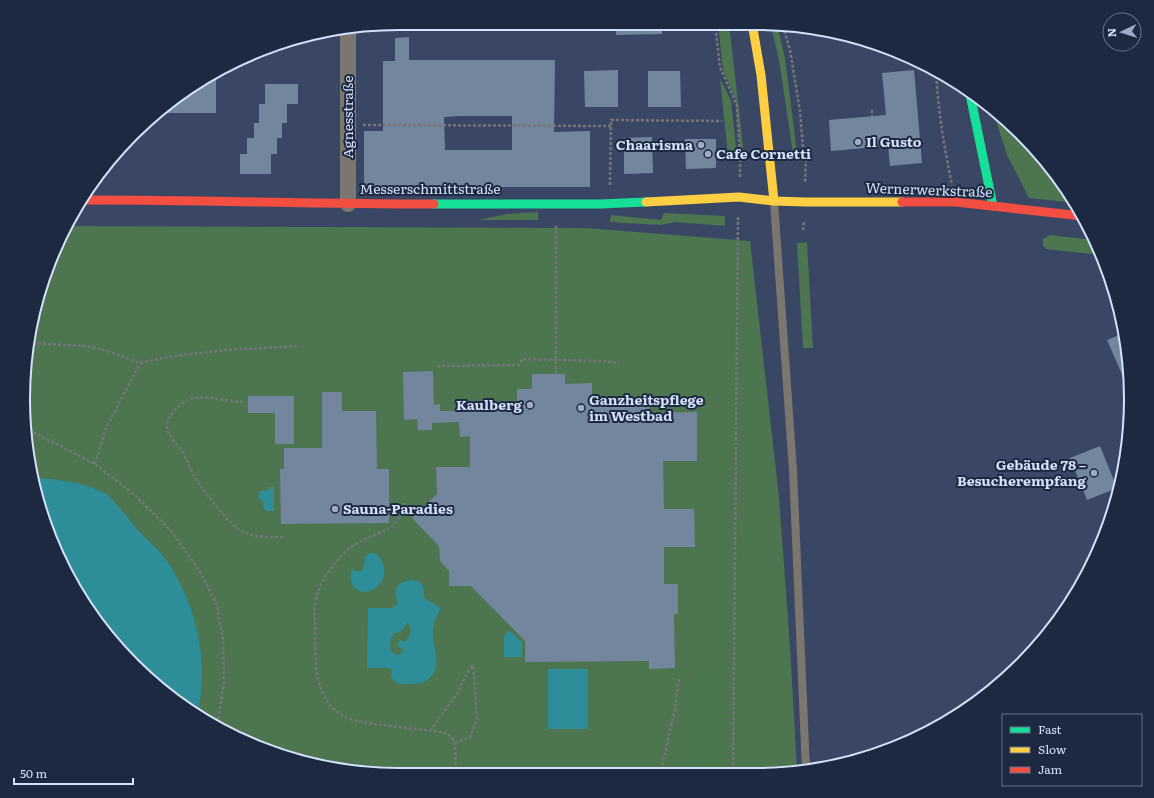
<svg xmlns="http://www.w3.org/2000/svg" width="1154" height="798" font-family="Literata,serif">
<style>
.green{fill:#4c7550}
.forest{fill:#4b774f}
.water{fill:#2d8e99;fill-rule:evenodd}
.building{fill:#74869d;fill-rule:evenodd}
.lines{fill:none;stroke-linecap:round;stroke-linejoin:round}
.path{stroke:#757677;stroke-width:2.5;stroke-dasharray:3 2;stroke-linecap:butt}
.lane{stroke:#7b776e;stroke-width:8}
.street{stroke:#7b776e;stroke-width:16}
.fast{stroke:#16e098;stroke-width:9}
.slow{stroke:#ffcf43;stroke-width:9}
.jam{stroke:#f24e42;stroke-width:9}
.poi-dot{fill:#9dabc6;stroke:#1d2941;stroke-width:1.5}
.labels{text-anchor:middle;stroke-width:4;stroke-linejoin:round;paint-order:stroke}
.street-label{font-size:14px;fill:#d3e1fb;stroke:#1d2941}
.poi-label{font-size:14px;font-weight:bold;fill:#d3e1fb;stroke:#1d2941;text-anchor:start}
.rim{fill:none;stroke:#d3e1fb;stroke-width:2}
</style>
<rect width="100%" height="100%" fill="#394764"/>
<g class="green">
<polygon points="718,23 729,23 744,155 741,155 736,100 723,70"/>
<polygon points="778,29 785,58 797,153 793,153 779,60 772,30"/>
<polygon points="720,78 731,101 737,155 728,156"/>
<polygon points="995,118 1001,118 1021,133 1068,190 1074,203 1029,198 1007,155"/>
<polygon points="538,212 538,220 479,220 507,214"/>
<polygon points="664,213 725,216 725,226 675,222 660,225 610,222 611,215 661,220"/>
<polygon points="69,226 586,228 750,241 779,497 790,646 797,771 755,775 399,775 325,768 255,746 190,712 133,665 62,566 30,472 26,350 52,255"/>
<polygon points="1050,235 1094,240 1102,255 1046,249 1043,245 1043,239"/>
<polygon points="807,242 813,348 803,348 797,243"/>
</g>
<polygon class="forest" points="716,662 724,775 689,775 691,677"/>
<g class="water">
<path d="M 32,477 C 57,480 83,481 106,494 C 112,497 130,521 136,528 C 145,539 159,549 167,561 C 197,606 210,663 197,715 L 190,711 L 133,665 L 62,566 Z"/>
<polygon points="269,487 274,487 274,511 267,511 264,509 263,502 258,497 260,491 269,490"/>
<path d="M 370,553 C 377,553 380,556 382,562 C 393,584 362,603 352,584 C 350,579 350,574 352,569 C 364,577 364,565 365,557 Z"/>
<path d="M 414,580 C 423,582 425,590 424,598 L 441,608 C 437,615 433,623 433,631 C 432,649 446,670 424,682 C 416,686 408,682 400,685 L 391,678 L 392,672 L 390,668 L 367,668 L 368,608 L 392,608 L 398,603 C 392,589 398,580 414,580 ZM 407,622 C 413,629 411,635 405,642 L 401,640 L 397,643 L 398,647 L 403,649 L 401,654 L 397,655 C 388,651 389,641 394,633 C 402,633 404,628 407,622 Z"/>
<polygon points="509,630 522,642 522,657 504,657 504,636"/>
<rect x="548" y="669" width="40" height="60"/>
</g>
<g class="building">
<polygon points="616,23 662,23 662,34 616,35"/>
<path d="M 409,37 L 409,60 L 555,60 L 554,132 L 590,131 L 590,187 L 364,187 L 364,131 L 383,131 L 383,61 L 395,61 L 395,38 ZM 461,116 L 512,116 L 512,150 L 445,150 L 444,117 Z"/>
<polygon points="618,70 618,107 585,107 584,71"/>
<polygon points="914,70 922,163 890,166 888,146 831,151 829,120 886,115 882,73"/>
<polygon points="648,71 680,71 681,107 648,107"/>
<polygon points="204,80 216,80 216,113 160,113 190,86"/>
<polygon points="265,84 298,84 298,104 287,104 287,123 282,123 282,138 277,138 277,154 271,154 271,174 240,174 240,154 247,154 247,138 254,138 254,123 259,123 259,104 265,104"/>
<polygon points="652,137 653,173 624,174 624,138"/>
<polygon points="685,139 716,139 716,168 686,169"/>
<polygon points="1124,333 1130,385 1127,386 1107,340"/>
<polygon points="433,371 434,405 440,404 440,411 517,410 517,389 532,389 532,374 565,374 565,384 592,383 592,404 649,403 649,413 697,412 697,461 663,461 664,509 694,509 695,547 664,547 664,584 678,584 678,614 674,614 675,668 649,669 649,661 525,662 525,641 471,586 449,586 449,571 440,561 439,546 412,518 437,494 436,467 470,467 470,436 460,437 459,422 432,423 432,430 418,430 417,419 404,420 403,372"/>
<polygon points="322,392 342,392 342,411 376,411 377,469 389,469 389,523 281,524 280,469 284,469 284,448 322,448"/>
<polygon points="248,396 294,396 294,444 275,444 275,413 248,413"/>
<polygon points="1100,446 1117,488 1087,500 1070,458"/>
</g>
<g class="lines">
<g class="path">
<polyline points="715,23 720,67 735,101 737,106 740,160 740,178"/>
<polyline points="783,26 790,50 800,111 803,148 806,158 805,183"/>
<path d="M 936,71 C 938,109 944,147 952,185"/>
<polyline points="872,110 872,116"/>
<polyline points="363,125 611,126"/>
<polyline points="610,185 611,120 722,121"/>
<polyline points="803,230 804,220"/>
<polyline points="28,343 83,346 105,350 140,363 168,357 225,350 299,346"/>
<polyline points="437,366 519,365 522,359 603,361 619,363"/>
<polyline points="556,374 556,225"/>
<path d="M 243,402 C 225,402 206,393 188,400 C 178,405 167,416 167,428 C 168,436 178,445 182,451 C 187,459 190,468 194,476 C 201,488 226,520 237,528 C 251,538 267,537 284,537"/>
<polyline points="29,430 95,464 136,496 172,532 199,570 216,603 223,639 224,683 217,726"/>
<polyline points="95,464 105,430 140,363"/>
<path d="M 405,503 C 397,533 381,530 359,542 C 350,547 342,554 336,562 C 327,572 319,586 316,599 C 313,609 315,620 315,630 C 315,661 313,700 345,717 C 353,721 365,722 374,724 C 396,727 419,729 441,732 C 448,734 452,736 455,743 L 456,775"/>
<polyline points="430,731 458,692 467,673 473,665"/>
<polyline points="455,743 470,737 477,719 473,664"/>
<polyline points="660,775 675,709 679,677"/>
<polyline points="733,775 738,215"/>
</g>
<polyline class="lane" points="774,202 793,470 806,770"/>
<polyline class="street" points="348,30 348,204"/>
<g class="fast">
<polyline points="970,94 993,206"/>
<polyline points="434,204 600,204 646,202"/>
</g>
<g class="slow">
<polyline points="752,23 761,75 774,201"/>
<polyline points="646,202 739,197 774,201 805,202 902,202"/>
</g>
<g class="jam">
<path d="M 86,200 C 202,200 318,204 434,204"/>
<polyline points="902,202 956,202 1082,216"/>
</g>
</g>
<g class="poi-dot">
<circle cx="858" cy="142" r="4"/>
<circle cx="701" cy="145" r="4"/>
<circle cx="708" cy="154" r="4"/>
<circle cx="530" cy="405" r="4"/>
<circle cx="581" cy="408" r="4"/>
<circle cx="1094" cy="473" r="4"/>
<circle cx="335" cy="509" r="4"/>
</g>
<g class="labels">
<g class="street-label">
<text transform="translate(348 117) rotate(-90)" y="5">Agnesstraße</text>
<text x="430" y="194">Messerschmittstraße</text>
<text transform="translate(929 190) rotate(2)" y="5">Wernerwerkstraße</text>
</g>
<g class="poi-label">
<text x="866" y="147">Il Gusto</text>
<text x="693" y="150" text-anchor="end">Chaarisma</text>
<text x="716" y="159">Cafe Cornetti</text>
<text x="589" y="405">Ganzheitspflege<tspan x="589" dy="16">im Westbad</tspan></text>
<text x="522" y="410" text-anchor="end">Kaulberg</text>
<text x="1086" y="470" text-anchor="end">Gebäude 78 –<tspan x="1086" dy="16">Besucherempfang</tspan></text>
<text x="343" y="514">Sauna-Paradies</text>
</g>
</g>
<path d="M0 0H1154V798H0ZM399 30H755A369 369 0 0 1 1124 399V399A369 369 0 0 1 755 768H399A369 369 0 0 1 30 399V399A369 369 0 0 1 399 30Z" fill="#1d2941" fill-rule="evenodd"/>
<path class="rim" d="M399 30H755A369 369 0 0 1 1124 399V399A369 369 0 0 1 755 768H399A369 369 0 0 1 30 399V399A369 369 0 0 1 399 30Z"/>
<rect x="1002" y="714" width="140" height="72" fill="#1d2941" stroke="#66738b"/>
<rect x="1010" y="727" width="20" height="6" fill="#16e098" stroke="#66738b"/>
<text x="1038" y="734" font-size="12" fill="#d3e1fb">Fast</text>
<rect x="1010" y="747" width="20" height="6" fill="#ffcf43" stroke="#66738b"/>
<text x="1038" y="754" font-size="12" fill="#d3e1fb">Slow</text>
<rect x="1010" y="767" width="20" height="6" fill="#f24e42" stroke="#66738b"/>
<text x="1038" y="774" font-size="12" fill="#d3e1fb">Jam</text>
<g transform="translate(1122 32) rotate(266)"><circle r="19" fill="#1d2941" stroke="#66738b"/>
<path d="M0-3L7 15L0 10L-7 15Z" fill="#9dabc6"/>
<text y="-6" font-size="11" font-weight="bold" text-anchor="middle" fill="#d3e1fb">N</text>
</g>
<path d="M14 778v6h119v-6" fill="none" stroke="#d3e1fb" stroke-width="2"/>
<text x="20" y="778" font-size="12" fill="#d3e1fb" stroke="#1d2941" stroke-width="3" paint-order="stroke">50 m</text>
</svg>
